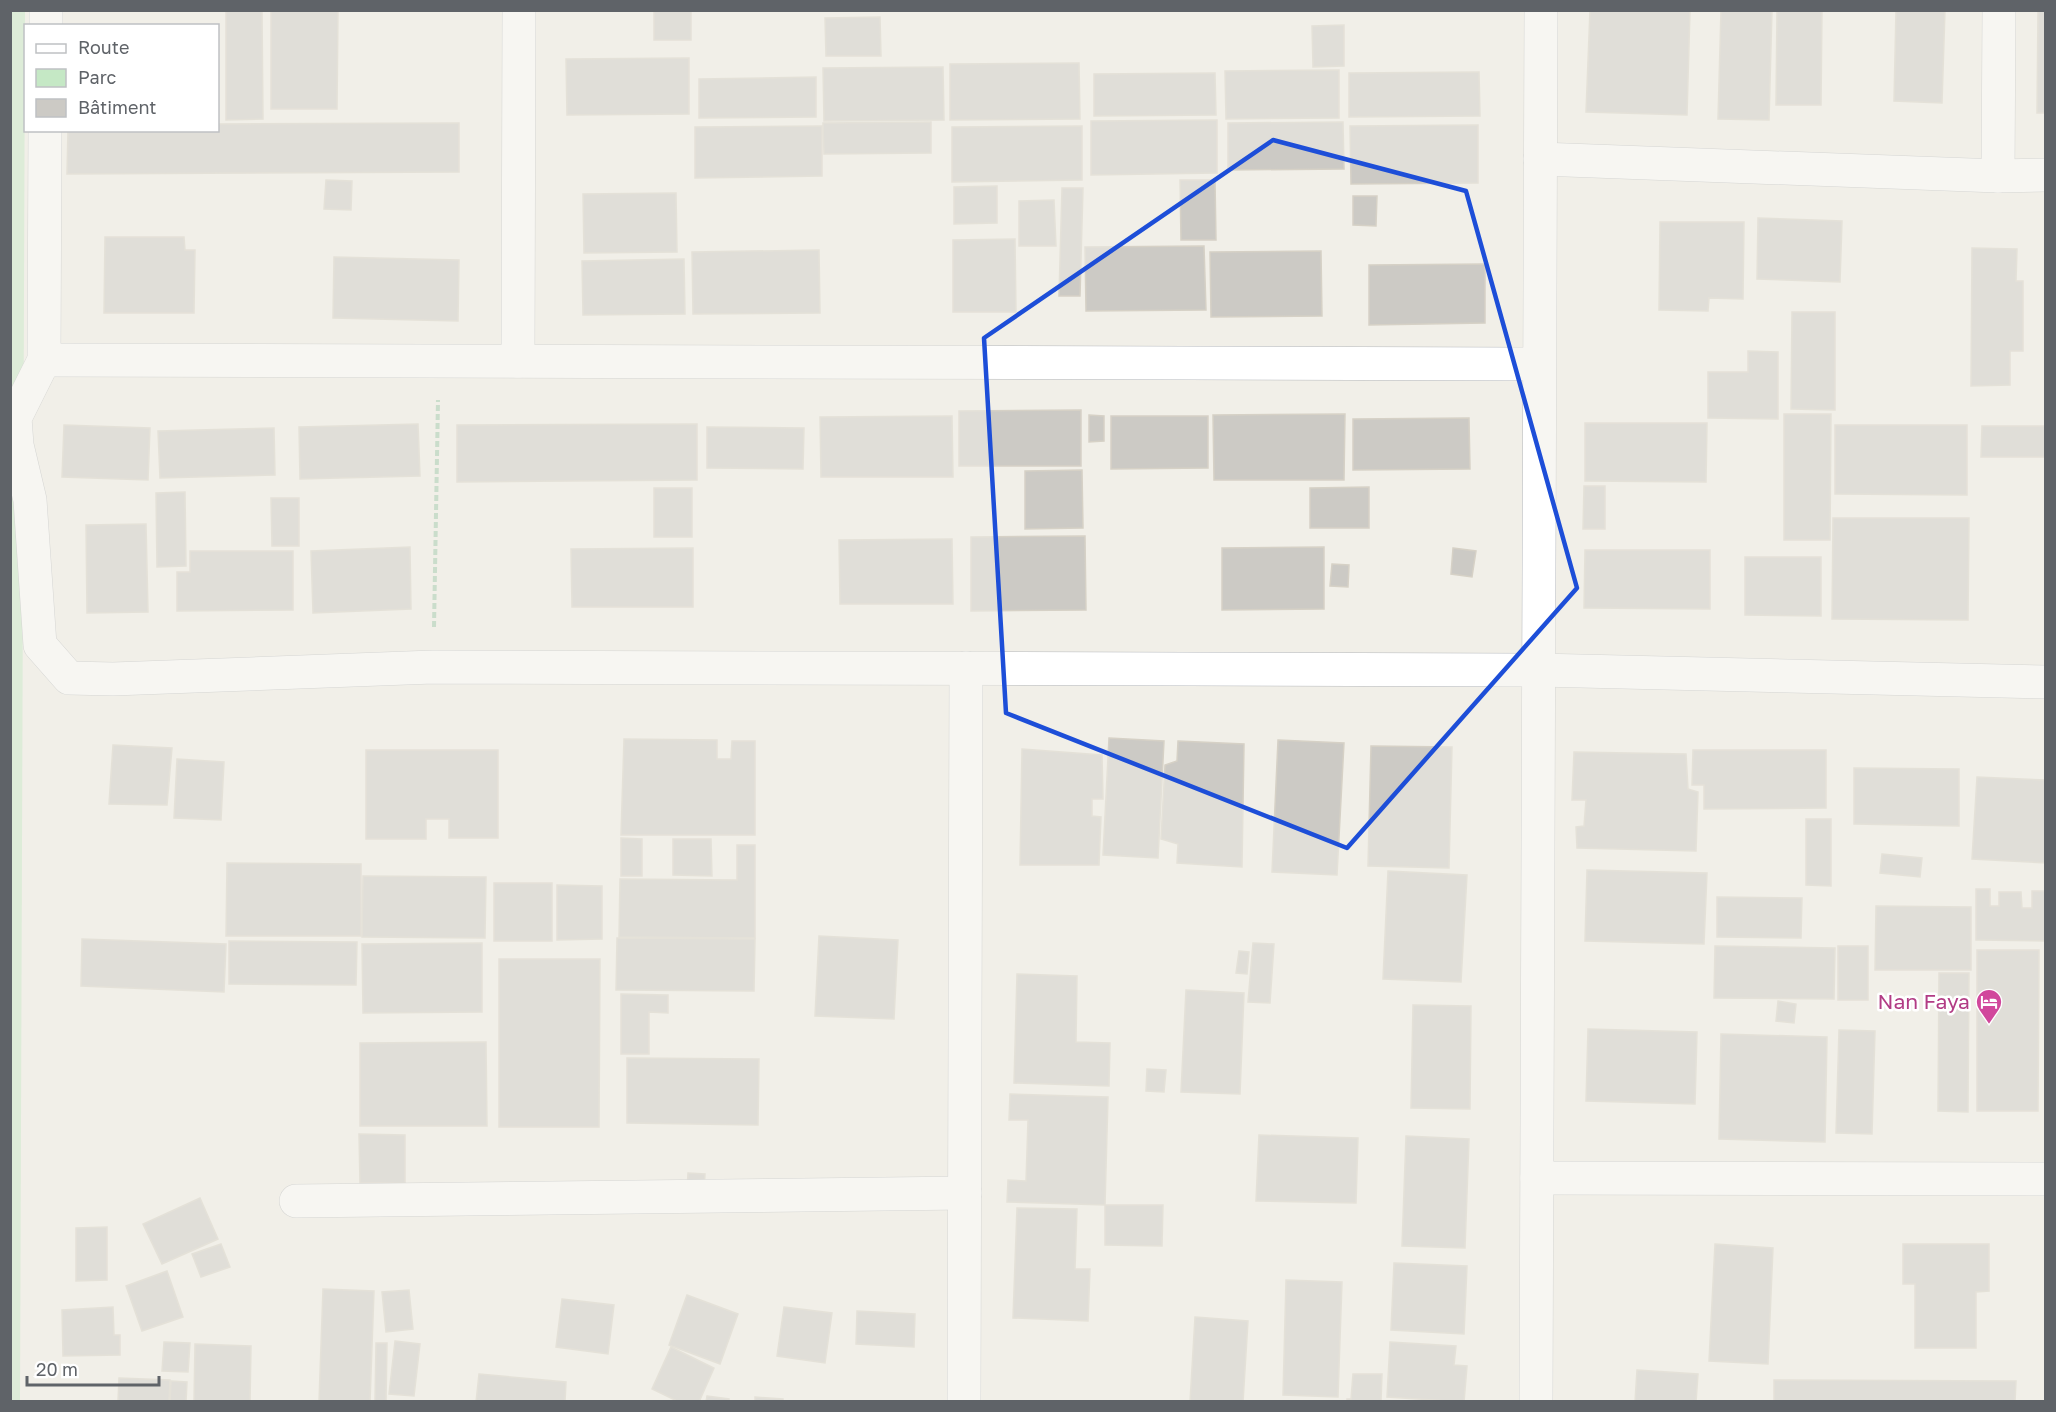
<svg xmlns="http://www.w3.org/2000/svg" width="2056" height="1412" font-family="'Golos Text',sans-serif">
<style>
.green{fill:#c5e8c5}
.building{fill:#cccac5;stroke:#d6d1c6;stroke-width:1.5}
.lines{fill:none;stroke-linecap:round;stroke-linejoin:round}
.street-casing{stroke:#b5b8bc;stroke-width:34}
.path{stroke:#9cc7a9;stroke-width:4;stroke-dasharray:6 3;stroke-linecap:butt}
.street{stroke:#fff;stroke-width:33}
.marked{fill:none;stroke:#1d4ed8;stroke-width:4.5;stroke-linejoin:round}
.labels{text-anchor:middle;stroke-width:5;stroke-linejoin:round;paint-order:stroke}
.hotel-label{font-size:21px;fill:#b23c85;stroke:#fff;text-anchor:end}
</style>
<rect width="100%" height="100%" fill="#f1efe8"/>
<polygon class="green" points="10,11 25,11 20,1402 10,1401"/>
<g class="building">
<polygon points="226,10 262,10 263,119 226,120"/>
<polygon points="271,10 338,10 337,109 271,109"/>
<rect x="654" y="10" width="37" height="30"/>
<polygon points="1590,10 1690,10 1687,115 1586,112"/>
<polygon points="1721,10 1772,10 1769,120 1718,119"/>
<polygon points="1777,10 1822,10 1821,105 1776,105"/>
<polygon points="1896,10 1945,10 1942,103 1894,101"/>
<polygon points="2038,10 2046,10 2046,113 2037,113"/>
<polygon points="880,17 881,56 826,56 825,18"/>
<polygon points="1344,25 1344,66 1313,67 1312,26"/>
<polygon points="689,58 689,114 567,115 566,59"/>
<polygon points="1079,63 1080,119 950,120 950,64"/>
<polygon points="943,67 944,120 824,121 823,68"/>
<polygon points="1339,70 1339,118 1226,119 1225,71"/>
<polygon points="1479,72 1480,116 1349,117 1349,73"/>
<polygon points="1215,73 1216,115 1094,116 1094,74"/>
<polygon points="816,77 816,117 699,118 699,79"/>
<polygon points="1217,120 1217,173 1091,175 1091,121"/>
<polygon points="931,122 931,153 824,154 823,123"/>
<polygon points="1343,122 1344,169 1228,170 1228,123"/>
<polygon points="459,123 459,172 67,174 68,130 218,130 218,124"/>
<polygon points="1478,125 1478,183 1351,184 1350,126"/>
<polygon points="822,126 822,176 695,178 695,127"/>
<polygon points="1082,126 1082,180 952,182 952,127"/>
<polygon points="326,180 352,181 351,210 324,209"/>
<polygon points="1180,180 1215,180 1216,240 1181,240"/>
<polygon points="997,186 997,223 954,224 954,187"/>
<polygon points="1062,188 1083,188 1080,296 1059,296"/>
<polygon points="676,193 677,252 584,253 583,194"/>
<polygon points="1353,196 1377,196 1376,226 1353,225"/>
<polygon points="1054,200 1056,246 1019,246 1019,201"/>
<polygon points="1758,218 1842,221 1840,282 1757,279"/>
<polygon points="1660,222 1744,222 1743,299 1709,298 1708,311 1659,310"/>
<polygon points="105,237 184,237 185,250 195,250 194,313 104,313"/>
<polygon points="1015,239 1016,312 953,312 953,240"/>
<polygon points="1204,246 1206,310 1086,311 1085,247"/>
<polygon points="1972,248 2017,249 2016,281 2023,281 2023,351 2010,351 2010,385 1971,386"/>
<polygon points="819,250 820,313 693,314 692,252"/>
<polygon points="1321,251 1322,316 1211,317 1210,252"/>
<polygon points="334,257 459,260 458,321 333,318"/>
<polygon points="684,259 685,314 583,315 582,261"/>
<polygon points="1485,264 1485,323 1369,325 1369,265"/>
<polygon points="1792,312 1835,312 1835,410 1791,409"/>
<polygon points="1748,351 1778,352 1778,419 1708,418 1708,372 1748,372"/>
<polygon points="1081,410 1081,466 959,466 959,411"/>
<polygon points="1345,414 1344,480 1214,480 1213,415"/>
<polygon points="1784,414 1831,414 1830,540 1784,540"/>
<polygon points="1089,415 1104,416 1104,441 1089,442"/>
<polygon points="952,416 953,477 821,477 820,417"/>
<polygon points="1111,416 1208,416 1208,468 1111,469"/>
<polygon points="1469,418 1470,469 1353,470 1353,419"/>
<polygon points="1585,423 1707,423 1706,482 1585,481"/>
<polygon points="418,424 420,476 300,479 299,427"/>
<polygon points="697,424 697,480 457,482 457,425"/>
<polygon points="64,425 150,428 148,480 62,477"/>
<polygon points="1835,425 1967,425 1967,495 1835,494"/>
<polygon points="1982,426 2046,426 2046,457 1981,457"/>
<polygon points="707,427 804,428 803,469 707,468"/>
<polygon points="274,428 275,475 160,478 158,431"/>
<polygon points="1082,470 1083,528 1025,529 1025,471"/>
<polygon points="1584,486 1605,486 1605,529 1583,529"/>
<polygon points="1369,487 1369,528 1310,528 1310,488"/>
<rect x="654" y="488" width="38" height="49"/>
<polygon points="185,492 186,566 157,567 156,493"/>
<polygon points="271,498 299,498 299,546 272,546"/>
<polygon points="1833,518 1969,518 1968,620 1832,619"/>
<polygon points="146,524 148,612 87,613 86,525"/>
<polygon points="1085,536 1086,610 971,611 971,537"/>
<polygon points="952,539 953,604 840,604 839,540"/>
<polygon points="410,547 411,609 313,613 311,551"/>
<polygon points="1324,547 1324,609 1222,610 1222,548"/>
<polygon points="693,548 693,607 572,607 571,549"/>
<polygon points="1453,548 1476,551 1472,577 1451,574"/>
<polygon points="1585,550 1710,550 1710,609 1584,608"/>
<polygon points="190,551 293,551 293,610 177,611 177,572 190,572"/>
<polygon points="1745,557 1821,557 1821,616 1745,615"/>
<polygon points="1332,564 1349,565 1348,587 1330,586"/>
<polygon points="1109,738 1164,741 1158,858 1103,855"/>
<polygon points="624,739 717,740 717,759 731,759 732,741 755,741 755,835 621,835"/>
<polygon points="1278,740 1344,743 1337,875 1272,872"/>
<polygon points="1178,741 1244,744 1242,867 1177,863 1178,844 1161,839 1165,765 1177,761"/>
<polygon points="113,745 172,748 167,805 109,804"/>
<polygon points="1371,746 1452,747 1449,868 1368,866"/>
<polygon points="1022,749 1102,755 1103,799 1092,799 1092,816 1101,817 1099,865 1020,865"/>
<polygon points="366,750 498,750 498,838 449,838 449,819 426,819 426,839 366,839"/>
<polygon points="1693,750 1826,750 1826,808 1704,809 1704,785 1692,785"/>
<polygon points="1574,752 1686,754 1688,789 1698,792 1696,851 1577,848 1576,827 1584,826 1586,800 1572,800"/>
<polygon points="177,759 224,762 221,820 174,818"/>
<polygon points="1854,768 1959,769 1959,826 1854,824"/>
<polygon points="1977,777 2046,780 2046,863 1972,859"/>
<polygon points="1806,819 1831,819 1831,886 1806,885"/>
<polygon points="621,838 642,839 642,876 621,876"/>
<polygon points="673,839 711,839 712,876 673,875"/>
<polygon points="737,845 755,845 755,938 619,937 620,879 737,880"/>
<polygon points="1882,854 1922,858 1920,877 1880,873"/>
<polygon points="227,863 361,864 361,936 226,936"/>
<polygon points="1587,870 1707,873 1704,944 1585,941"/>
<polygon points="1388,871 1467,875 1461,982 1383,979"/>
<polygon points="363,876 486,877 485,938 362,937"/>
<rect x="494" y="883" width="58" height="58"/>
<polygon points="557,885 602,886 602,939 557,940"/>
<polygon points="1976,889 1990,889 1990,906 1999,906 1999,892 2021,892 2022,908 2032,908 2032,891 2046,891 2046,941 1976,940"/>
<polygon points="1717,897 1802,898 1801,938 1717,937"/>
<polygon points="1876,906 1971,907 1971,970 1875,970"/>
<polygon points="819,936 898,940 894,1019 815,1016"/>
<polygon points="617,938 755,939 754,991 616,990"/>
<polygon points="82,939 226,944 224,992 81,986"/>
<polygon points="229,941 357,942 356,985 229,984"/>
<polygon points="482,943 482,1012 363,1013 362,944"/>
<polygon points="1253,943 1274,944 1270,1003 1248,1002"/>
<polygon points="1715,946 1835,948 1834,999 1714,998"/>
<rect x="1838" y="946" width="30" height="54"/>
<polygon points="1977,950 2039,950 2038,1111 1977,1111"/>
<polygon points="1239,951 1249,952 1247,974 1236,973"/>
<polygon points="499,959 600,959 599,1127 499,1127"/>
<polygon points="1939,973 1969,973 1968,1112 1938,1111"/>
<polygon points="1017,974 1077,976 1076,1042 1110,1043 1109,1086 1014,1083"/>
<polygon points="1186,990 1244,993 1240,1094 1181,1092"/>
<polygon points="621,994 668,995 668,1013 649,1012 649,1054 621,1054"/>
<polygon points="1778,1001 1796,1004 1794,1023 1776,1021"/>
<polygon points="1413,1005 1471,1006 1470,1109 1411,1108"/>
<polygon points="1588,1029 1697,1032 1695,1104 1586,1101"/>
<polygon points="1839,1030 1875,1031 1872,1134 1836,1133"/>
<polygon points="1721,1034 1827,1037 1825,1142 1719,1139"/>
<polygon points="486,1042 487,1126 360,1126 360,1043"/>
<polygon points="627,1058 759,1059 758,1125 627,1123"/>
<polygon points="1147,1069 1166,1070 1164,1092 1146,1091"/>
<polygon points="1010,1094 1108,1097 1105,1205 1007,1202 1008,1180 1026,1181 1028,1120 1009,1120"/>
<polygon points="359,1134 405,1135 405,1183 360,1183"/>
<polygon points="1259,1135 1358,1138 1356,1203 1256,1201"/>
<polygon points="1406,1136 1469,1139 1465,1248 1402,1246"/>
<polygon points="688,1173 705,1174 704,1191 687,1190"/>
<polygon points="200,1198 218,1239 162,1264 143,1224"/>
<polygon points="1105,1205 1163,1205 1162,1246 1105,1245"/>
<polygon points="1017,1208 1077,1209 1075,1269 1090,1269 1088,1321 1013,1318"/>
<polygon points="107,1227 107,1280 76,1281 76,1228"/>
<polygon points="221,1244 230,1267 201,1277 192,1254"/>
<polygon points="1715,1244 1773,1248 1768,1364 1709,1361"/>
<polygon points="1903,1244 1989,1244 1989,1291 1976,1292 1976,1348 1915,1348 1915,1284 1903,1284"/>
<polygon points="1394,1263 1467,1266 1464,1334 1391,1330"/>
<polygon points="167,1271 183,1317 142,1331 126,1286"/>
<polygon points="1286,1280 1342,1282 1338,1397 1283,1395"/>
<polygon points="323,1289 374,1291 370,1402 319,1402"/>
<polygon points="409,1290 413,1329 386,1332 382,1292"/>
<polygon points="687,1295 738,1314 720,1364 669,1345"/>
<polygon points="562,1299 614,1305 608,1354 556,1347"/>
<polygon points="113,1307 114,1335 120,1335 120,1355 63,1356 62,1310"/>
<polygon points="784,1307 832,1313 825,1363 777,1356"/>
<polygon points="857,1311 915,1314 914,1347 856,1344"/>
<polygon points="1195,1317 1248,1321 1243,1402 1190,1402"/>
<polygon points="395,1341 420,1344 414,1396 389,1394"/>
<polygon points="164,1342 190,1343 188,1372 162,1371"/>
<polygon points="1390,1342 1456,1346 1454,1365 1467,1366 1464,1402 1387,1397"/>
<polygon points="376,1343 387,1343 386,1402 375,1402"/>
<polygon points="195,1344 251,1346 250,1402 194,1402"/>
<polygon points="671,1347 714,1368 699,1402 679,1402 652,1389"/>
<polygon points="1637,1370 1698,1374 1696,1402 1635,1402"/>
<polygon points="479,1374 566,1382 565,1402 476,1402"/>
<polygon points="1353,1374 1382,1374 1381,1401 1410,1402 1347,1402 1347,1399 1351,1399"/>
<polygon points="119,1378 170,1380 169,1402 118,1402"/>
<polygon points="1774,1380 2016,1381 2015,1402 1774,1402"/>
<polygon points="171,1381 187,1382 186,1402 170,1402"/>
<polygon points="707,1396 729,1399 729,1402 706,1402"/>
<polygon points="755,1397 783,1399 783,1402 755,1402"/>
</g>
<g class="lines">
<g class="street-casing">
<g id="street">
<polyline points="46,26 46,10"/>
<polyline points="45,130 44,360 15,418 17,445 30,500 40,645 69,678 113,679 433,667 1538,670 2046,682"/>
<polyline points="1540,159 1998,176 2046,175"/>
<polyline points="1998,176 1999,10"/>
<polyline points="44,360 1539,364"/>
<polyline points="518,361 519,10"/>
<polyline points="1537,1178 2046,1179"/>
<polyline points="296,1201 965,1193"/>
<polyline points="964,1402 966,668"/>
<polyline points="1536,1402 1541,10"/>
</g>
</g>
<polyline class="path" points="434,627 438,400"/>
<use href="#street" class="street"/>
</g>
<path d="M0 0H2056V1412H0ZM 1273,140 L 1466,191 L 1577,588 L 1347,848 L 1006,713 L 984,338 Z" fill="#f1efe8" fill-opacity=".55" fill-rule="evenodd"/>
<path class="marked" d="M 1273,140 L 1466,191 L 1577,588 L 1347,848 L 1006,713 L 984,338 Z"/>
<defs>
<g id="hotel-pin" transform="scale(1.35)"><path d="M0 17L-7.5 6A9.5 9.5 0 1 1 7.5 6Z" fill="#d1479c" stroke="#fff"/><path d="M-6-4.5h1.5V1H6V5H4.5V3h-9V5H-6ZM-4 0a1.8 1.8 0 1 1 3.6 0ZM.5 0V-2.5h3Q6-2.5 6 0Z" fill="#fff"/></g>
</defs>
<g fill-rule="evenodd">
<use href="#hotel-pin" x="1989" y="1002"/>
</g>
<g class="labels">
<g class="hotel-label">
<text x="1970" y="1009">Nan Faya</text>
</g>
</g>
<rect width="2056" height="1412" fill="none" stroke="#5f6368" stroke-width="24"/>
<rect x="24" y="24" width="195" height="108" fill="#ffffff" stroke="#bfc1c3" stroke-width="1.5"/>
<rect x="36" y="44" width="30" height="9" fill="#ffffff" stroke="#bfc1c3" stroke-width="1.5"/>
<text x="78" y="54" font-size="18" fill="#5f6368">Route</text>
<rect x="36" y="69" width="30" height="18" fill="#c5e8c5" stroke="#bfc1c3" stroke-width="1.5"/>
<text x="78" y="84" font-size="18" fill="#5f6368">Parc</text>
<rect x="36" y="99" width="30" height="18" fill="#cccac5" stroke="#bfc1c3" stroke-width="1.5"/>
<text x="78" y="114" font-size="18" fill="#5f6368">Bâtiment</text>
<path d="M27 1376v9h132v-9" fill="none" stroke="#5f6368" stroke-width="3"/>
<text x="36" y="1376" font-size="18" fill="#5f6368" stroke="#ffffff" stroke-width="4.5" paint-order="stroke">20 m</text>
</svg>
